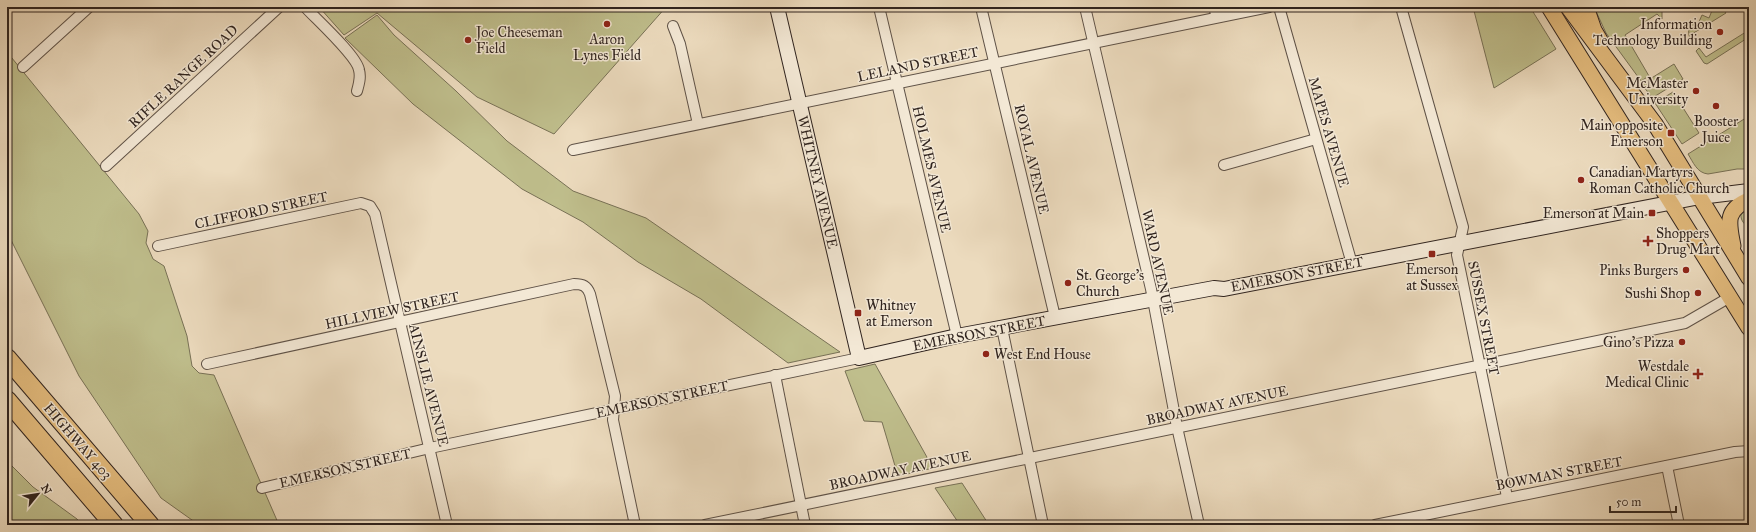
<svg xmlns="http://www.w3.org/2000/svg" width="1756" height="532" font-family="'IM FELL Great Primer',serif">
<style>
.green{fill:#bfbe8c;stroke:#787156}
.lines{fill:none;stroke-linecap:round;stroke-linejoin:round}
.street-casing{stroke:#5f5247;stroke-width:12}
.secondary-casing{stroke:#30241f;stroke-width:16}
.primary-casing{stroke:#30241f;stroke-width:17}
.highway-casing{stroke:#30241f;stroke-width:20}
.street{stroke:#f3e8d5;stroke-width:10}
.secondary{stroke:#f3e8d5;stroke-width:14}
.primary{stroke:#e6be7f;stroke-width:15}
.highway{stroke:#e6be7f;stroke-width:18}
.poi-dot{fill:#8f2418;stroke:#f3e8d5;stroke-width:1.5}
.labels{text-anchor:middle;stroke-width:3;stroke-linejoin:round;paint-order:stroke}
.poi-label{font-size:14px;fill:#30241f;stroke:#f3e8d5;text-anchor:end}
.street-label{font-size:14px;fill:#30241f;stroke:#f3e8d5}
</style>
<rect width="100%" height="100%" fill="#ecdbbe"/>
<filter id="stains"><feTurbulence type="fractalNoise" baseFrequency=".005" numOctaves="4"/><feColorMatrix values="0 0 0 0 .2 0 0 0 0 .09 0 0 0 0 .02 0 0 0 .5 -.17"/></filter>
<radialGradient id="worn" r=".72"><stop offset=".6" stop-color="#630" stop-opacity="0"/><stop offset="1" stop-color="#630" stop-opacity=".3"/></radialGradient>
<g class="green">
<polygon points="319,7 666,7 554,134 477,97 377,13 344,35"/>
<polygon points="1473,7 1530,7 1556,49 1494,88"/>
<polygon points="1594,7 1662,7 1662,19 1657,14 1625,35 1649,76 1641,81 1606,33"/>
<path d="M 1710,7 L 1722,7 L 1726,13 L 1692,34 L 1697,45 L 1696,46 C 1689,40 1687,33 1690,25 L 1698,24 L 1702,15 L 1709,18 L 1713,8 Z"/>
<polygon points="377,15 394,35 456,91 507,141 573,191 646,218 840,352 788,363 701,299 638,262 583,222 522,189 413,104 345,38"/>
<polygon points="1749,30 1749,37 1707,64 1704,63 1696,51 1699,48 1706,57"/>
<polygon points="7,52 139,214 148,231 146,243 153,259 164,266 187,336 192,366 199,373 214,375 279,525 199,525 161,498 79,376 7,232"/>
<polygon points="1674,64 1683,79 1652,98 1642,84"/>
<polygon points="1673,92 1699,133 1682,144 1655,103"/>
<path d="M 1749,116 L 1749,169 L 1737,169 L 1708,174 C 1697,173 1693,162 1688,154 Z"/>
<path d="M 1749,208 L 1749,227 C 1743,224 1740,219 1741,212 Z"/>
<polygon points="875,364 933,468 898,476 882,422 864,421 845,371"/>
<polygon points="7,461 33,487 77,519 82,525 7,525"/>
<polygon points="962,483 989,525 960,525 935,488"/>
</g>
<g class="lines">
<g class="street-casing">
<g id="street">
<path d="M 305,7 C 316,19 357,56 359,70 C 361,77 359,84 357,91"/>
<polyline points="879,7 957,336"/>
<polyline points="981,7 1055,317"/>
<polyline points="1085,7 1151,289 1177,427 1199,525"/>
<polyline points="1214,7 1217,17"/>
<polyline points="1279,7 1352,264"/>
<polyline points="1401,7 1463,227 1457,255 1507,497"/>
<polyline points="673,26 680,44 698,124"/>
<polyline points="23,67 89,7"/>
<polyline points="573,150 1269,7"/>
<polyline points="1224,165 1316,139"/>
<polyline points="106,166 279,7"/>
<polyline points="158,246 361,203 370,206 375,214 447,525"/>
<polyline points="1002,328 1043,525"/>
<path d="M 207,364 L 574,284 C 583,284 587,286 590,294 L 615,396 L 613,420 L 635,525"/>
<polyline points="775,375 805,525"/>
<polyline points="1667,466 1679,525"/>
<polyline points="262,488 430,448 859,358"/>
<polyline points="705,525 1685,323 1730,297"/>
<polyline points="1375,525 1735,452 1749,451"/>
</g>
</g>
<g class="secondary-casing">
<polyline id="secondary" points="777,7 859,358 957,336 1214,288 1224,289 1700,197 1749,191"/>
</g>
<g class="primary-casing">
<g id="primary">
<polyline points="1549,7 1749,328"/>
<polyline points="1568,7 1655,124 1749,278"/>
<polyline points="1586,7 1594,30 1600,40"/>
<path d="M 1733,246 C 1729,224 1724,210 1749,200"/>
</g>
</g>
<g class="highway-casing">
<g id="highway">
<polyline points="7,358 150,525"/>
<polyline points="7,400 114,525"/>
</g>
</g>
<use href="#street" class="street"/>
<use href="#secondary" class="secondary"/>
<use href="#primary" class="primary"/>
<use href="#highway" class="highway"/>
</g>
<g class="poi-dot">
<circle cx="607" cy="24" r="4"/>
<circle cx="1720" cy="32" r="4"/>
<circle cx="468" cy="40" r="4"/>
<circle cx="1696" cy="91" r="4"/>
<circle cx="1716" cy="106" r="4"/>
<rect x="1667" y="129" width="8" height="8" rx="2"/>
<circle cx="1581" cy="180" r="4"/>
<rect x="1648" y="209" width="8" height="8" rx="2"/>
<path d="M1646 235h4v4h4v4h-4v4h-4v-4h-4v-4h4z"/>
<rect x="1428" y="250" width="8" height="8" rx="2"/>
<circle cx="1686" cy="270" r="4"/>
<circle cx="1068" cy="283" r="4"/>
<circle cx="1698" cy="293" r="4"/>
<rect x="854" y="309" width="8" height="8" rx="2"/>
<circle cx="1682" cy="342" r="4"/>
<circle cx="986" cy="354" r="4"/>
<path d="M1696 368h4v4h4v4h-4v4h-4v-4h-4v-4h4z"/>
</g>
<g class="labels">
<g class="poi-label">
<text x="1712" y="29">Information<tspan x="1712" dy="16">Technology Building</tspan></text>
<text x="476" y="37" text-anchor="start">Joe Cheeseman<tspan x="476" dy="16">Field</tspan></text>
<text x="607" y="44" text-anchor="middle">Aaron<tspan x="607" dy="16">Lynes Field</tspan></text>
<text x="1688" y="88">McMaster<tspan x="1688" dy="16">University</tspan></text>
<text x="1716" y="126" text-anchor="middle">Booster<tspan x="1716" dy="16">Juice</tspan></text>
<text x="1663" y="130">Main opposite<tspan x="1663" dy="16">Emerson</tspan></text>
<text x="1589" y="177" text-anchor="start">Canadian Martyrs<tspan x="1589" dy="16">Roman Catholic Church</tspan></text>
<text x="1644" y="218">Emerson at Main</text>
<text x="1656" y="238" text-anchor="start">Shoppers<tspan x="1656" dy="16">Drug Mart</tspan></text>
<text x="1432" y="274" text-anchor="middle">Emerson<tspan x="1432" dy="16">at Sussex</tspan></text>
<text x="1678" y="275">Pinks Burgers</text>
<text x="1076" y="280" text-anchor="start">St. George's<tspan x="1076" dy="16">Church</tspan></text>
<text x="1690" y="298">Sushi Shop</text>
<text x="866" y="310" text-anchor="start">Whitney<tspan x="866" dy="16">at Emerson</tspan></text>
<text x="1674" y="347">Gino's Pizza</text>
<text x="994" y="359" text-anchor="start">West End House</text>
<text x="1689" y="371">Westdale<tspan x="1689" dy="16">Medical Clinic</tspan></text>
</g>
<g class="street-label">
<text transform="translate(918 64) rotate(-12)" y="5">LELAND STREET</text>
<text transform="translate(183 76) rotate(-43)" y="5">RIFLE RANGE ROAD</text>
<text transform="translate(1329 132) rotate(74)" y="5">MAPES AVENUE</text>
<text transform="translate(1032 159) rotate(77)" y="5">ROYAL AVENUE</text>
<text transform="translate(932 169) rotate(77)" y="5">HOLMES AVENUE</text>
<text transform="translate(818 182) rotate(77)" y="5">WHITNEY AVENUE</text>
<text transform="translate(261 210) rotate(-12)" y="5">CLIFFORD STREET</text>
<text transform="translate(1158 262) rotate(78)" y="5">WARD AVENUE</text>
<text transform="translate(1297 274) rotate(-11)" y="5">EMERSON STREET</text>
<text transform="translate(392 310) rotate(-12)" y="5">HILLVIEW STREET</text>
<text transform="translate(1484 318) rotate(79)" y="5">SUSSEX STREET</text>
<text transform="translate(979 333) rotate(-11)" y="5">EMERSON STREET</text>
<text transform="translate(429 385) rotate(76)" y="5">AINSLIE AVENUE</text>
<text transform="translate(662 399) rotate(-12)" y="5">EMERSON STREET</text>
<text transform="translate(1217 405) rotate(-12)" y="5">BROADWAY AVENUE</text>
<text transform="translate(78 441) rotate(49)" y="5">HIGHWAY 403</text>
<text transform="translate(345 468) rotate(-13)" y="5">EMERSON STREET</text>
<text transform="translate(900 470) rotate(-12)" y="5">BROADWAY AVENUE</text>
<text transform="translate(1559 473) rotate(-11)" y="5">BOWMAN STREET</text>
</g>
</g>
<rect width="1756" height="532" fill="none" stroke="#ecdbbe" stroke-width="24"/>
<rect x="8" y="8" width="1740" height="516" fill="none" stroke="#30241f" stroke-width="2"/>
<rect x="12" y="12" width="1732" height="508" fill="none" stroke="#30241f"/>
<g transform="translate(38 494) rotate(60)" stroke="#f3e8d5" stroke-width="3" paint-order="stroke">
<path d="M0-3L7 15L0 10L-7 15Z" fill="#30241f"/>
<text y="-6" font-size="11" font-weight="bold" text-anchor="middle" fill="#30241f">N</text>
</g>
<path d="M1610 506v6h66v-6" fill="none" stroke="#30241f" stroke-width="2"/>
<text x="1616" y="506" font-size="12" fill="#30241f" stroke="#f3e8d5" stroke-width="3" paint-order="stroke">50 m</text>
<rect width="100%" height="100%" filter="url(#stains)"/>
<rect width="100%" height="100%" fill="url(#worn)"/>
</svg>
